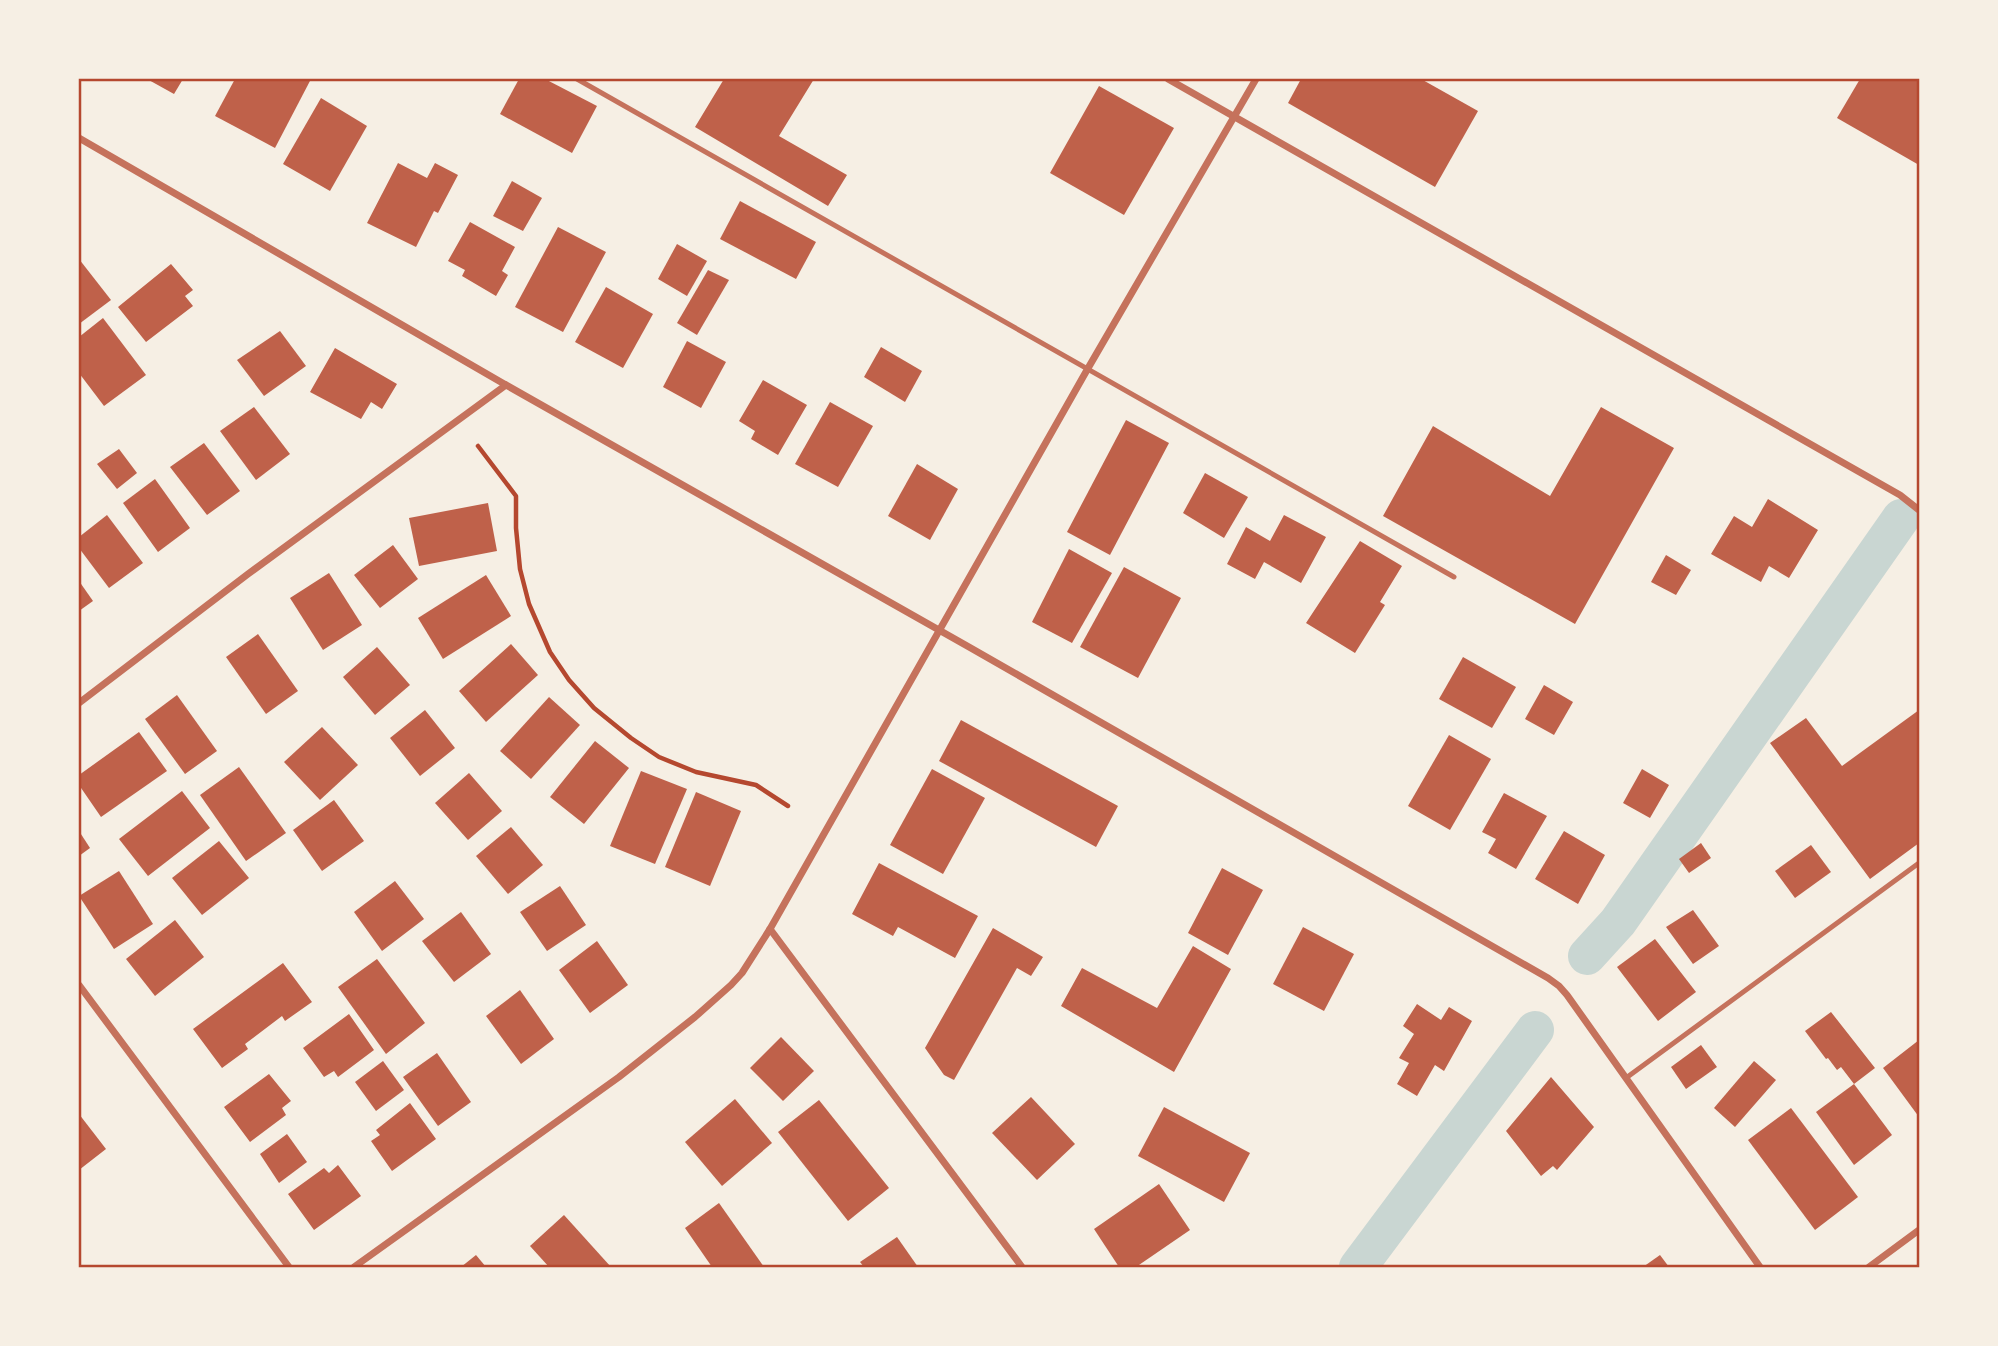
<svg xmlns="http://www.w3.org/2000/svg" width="1998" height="1346" font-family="'Public Sans',sans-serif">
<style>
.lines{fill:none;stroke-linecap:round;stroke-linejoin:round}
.canal{stroke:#c9d6d2;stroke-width:38}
.building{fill:#bf614a}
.path{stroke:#b5482f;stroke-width:4.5}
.service{stroke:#c5725c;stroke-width:5}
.minor{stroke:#c5725c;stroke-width:7}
.neatline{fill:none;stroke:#b5482f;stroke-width:2.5}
</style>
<rect width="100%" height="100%" fill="#f6efe4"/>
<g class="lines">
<g class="canal">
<polyline points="1587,956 1618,922 1901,518"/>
<polyline points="1358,1267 1535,1030"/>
</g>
</g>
<g class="building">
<polygon points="147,79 183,79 174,94"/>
<polygon points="235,79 311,79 275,148 215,116"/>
<polygon points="519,79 545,79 597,106 572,153 500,114"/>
<polygon points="724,79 814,79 779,136 847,175 828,206 695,127"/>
<polygon points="1301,79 1421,79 1478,111 1435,187 1288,103"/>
<polygon points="1860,79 1919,79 1919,165 1837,118"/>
<polygon points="1099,86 1174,128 1124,215 1050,173"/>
<polygon points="321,98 367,126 330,191 283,164"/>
<polygon points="398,163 427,178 435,163 458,175 438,213 434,211 416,247 367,223"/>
<polygon points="512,181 542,198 523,231 493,216"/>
<polygon points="740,201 816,242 796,279 720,239"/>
<polygon points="470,222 515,247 502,271 508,275 496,296 462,276 465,270 448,261"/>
<polygon points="558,227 606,252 563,332 515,307"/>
<polygon points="677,244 707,261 687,296 658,279"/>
<polygon points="79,259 111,300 79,324"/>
<polygon points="171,264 193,290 185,296 193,306 146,342 118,307"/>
<polygon points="708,270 729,280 697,335 677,323"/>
<polygon points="606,287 653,314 623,368 575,342"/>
<polygon points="103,318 146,375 104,406 79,373 79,337"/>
<polygon points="280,331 306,366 264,396 237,360"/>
<polygon points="687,341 726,362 701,408 663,387"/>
<polygon points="881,347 922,371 905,402 864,377"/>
<polygon points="335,348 397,384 382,409 371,402 361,419 310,392"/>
<polygon points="763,380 807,405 778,455 751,439 755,431 739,421"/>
<polygon points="830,402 873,426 838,487 795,464"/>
<polygon points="254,407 290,454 256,480 220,431"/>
<polygon points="1601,407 1674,448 1575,624 1383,516 1433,426 1550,496"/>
<polygon points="1126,420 1169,443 1110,555 1067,532"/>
<polygon points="204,443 240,491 207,515 170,467"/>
<polygon points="119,449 137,473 117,489 97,464"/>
<polygon points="917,464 958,489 930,540 888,516"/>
<polygon points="1205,473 1248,497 1224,538 1183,513"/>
<polygon points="155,479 190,528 158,552 123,503"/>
<polygon points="1768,499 1818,530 1789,578 1769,566 1761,582 1711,554 1734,516 1752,527"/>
<polygon points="488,503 497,551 419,566 409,518"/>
<polygon points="107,515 143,563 109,588 79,548 79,537"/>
<polygon points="1284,515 1326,537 1301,583 1264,562 1255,579 1227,564 1246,527 1270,541"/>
<polygon points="1360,541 1402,566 1380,602 1385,605 1355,653 1306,623"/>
<polygon points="393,545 418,579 380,608 354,575"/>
<polygon points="1069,549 1112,573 1072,643 1032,622"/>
<polygon points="1666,555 1691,570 1676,595 1651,582"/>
<polygon points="1124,567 1181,598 1138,678 1080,647"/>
<polygon points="329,573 362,625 323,650 290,598"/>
<polygon points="486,575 511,616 443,659 418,618"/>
<polygon points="79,581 93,601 79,611"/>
<polygon points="258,634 298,691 266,714 226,657"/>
<polygon points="511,644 538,675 486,722 459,691"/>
<polygon points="377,647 410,685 375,715 343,677"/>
<polygon points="1463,657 1516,687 1492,728 1439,699"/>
<polygon points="1544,685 1573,702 1554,735 1525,719"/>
<polygon points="177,695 217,751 185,774 145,719"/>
<polygon points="549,697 580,725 531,779 500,751"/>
<polygon points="425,710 455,748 420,776 390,738"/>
<polygon points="1919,710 1919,843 1870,879 1770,743 1806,718 1842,766"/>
<polygon points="961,720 1118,806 1096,847 939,761"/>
<polygon points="322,727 358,765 320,800 284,762"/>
<polygon points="139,732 167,771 101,817 79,785 79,775"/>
<polygon points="1449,735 1491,759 1450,830 1408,806"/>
<polygon points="595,741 629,768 584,824 550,797"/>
<polygon points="239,767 286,833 246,861 200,795"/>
<polygon points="932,769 985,798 943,874 890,845"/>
<polygon points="1642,769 1669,785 1650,818 1623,803"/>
<polygon points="641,771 687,789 655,864 610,846"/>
<polygon points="469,773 502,811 468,840 435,803"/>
<polygon points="182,791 210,828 148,876 119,839"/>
<polygon points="696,792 741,811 710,886 665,867"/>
<polygon points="1504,793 1547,816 1516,869 1488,853 1496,839 1482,832"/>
<polygon points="334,800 364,841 322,871 293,830"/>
<polygon points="511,827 543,865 508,894 476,856"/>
<polygon points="79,831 90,848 79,856"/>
<polygon points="1564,831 1605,855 1578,904 1535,879"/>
<polygon points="219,841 249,878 202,915 172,878"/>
<polygon points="1701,843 1711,858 1689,873 1679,859"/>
<polygon points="1811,845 1831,872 1795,898 1775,871"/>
<polygon points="879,863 978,916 955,958 898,927 893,936 852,914"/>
<polygon points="1222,868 1263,890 1228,955 1188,933"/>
<polygon points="119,871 153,924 114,949 79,896"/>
<polygon points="395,881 424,919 382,951 354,912"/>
<polygon points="560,886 586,925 547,951 520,912"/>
<polygon points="1693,910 1719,946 1693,964 1666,927"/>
<polygon points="461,912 491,954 454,982 422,941"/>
<polygon points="175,920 204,957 155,996 126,959"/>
<polygon points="1303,927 1354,954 1324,1011 1273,984"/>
<polygon points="993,928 1043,957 1031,976 1017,968 954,1080 944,1075 925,1048"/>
<polygon points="1655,939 1696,992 1658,1021 1617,967"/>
<polygon points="597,941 628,985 590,1013 559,970"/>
<polygon points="1193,946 1231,969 1174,1072 1061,1006 1082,968 1157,1008"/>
<polygon points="377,959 425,1023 386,1054 338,987"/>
<polygon points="283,963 312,1002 285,1021 282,1016 245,1044 248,1049 222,1068 193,1029"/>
<polygon points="520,990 554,1039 521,1064 486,1016"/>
<polygon points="1417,1004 1441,1020 1449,1007 1472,1021 1444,1071 1435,1065 1417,1096 1397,1084 1409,1063 1399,1058 1414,1034 1403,1026"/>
<polygon points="1831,1012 1875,1068 1854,1084 1841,1067 1837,1070 1828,1058 1826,1059 1805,1031"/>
<polygon points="349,1014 374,1050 338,1077 334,1071 324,1077 303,1048"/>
<polygon points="781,1037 814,1071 783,1101 750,1068"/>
<polygon points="1919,1040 1919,1117 1883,1068"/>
<polygon points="1701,1045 1717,1067 1686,1089 1671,1067"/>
<polygon points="437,1053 471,1102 438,1126 403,1077"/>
<polygon points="383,1061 404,1090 376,1111 355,1082"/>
<polygon points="1754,1061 1776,1080 1735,1127 1714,1108"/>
<polygon points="269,1074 291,1101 282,1108 286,1115 250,1142 224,1107"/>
<polygon points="1551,1077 1594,1127 1557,1170 1553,1166 1541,1176 1506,1131"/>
<polygon points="1854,1084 1892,1135 1854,1165 1816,1112"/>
<polygon points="1031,1097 1075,1144 1037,1180 992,1133"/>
<polygon points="735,1099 772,1143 722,1186 685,1142"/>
<polygon points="819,1100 889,1188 848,1221 778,1132"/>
<polygon points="410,1103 436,1139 392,1171 371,1141 380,1135 376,1130"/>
<polygon points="1164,1107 1250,1153 1224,1202 1138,1156"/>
<polygon points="1791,1108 1858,1197 1815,1230 1748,1140"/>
<polygon points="79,1114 106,1149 79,1170"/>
<polygon points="287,1134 307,1162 279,1183 260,1154"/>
<polygon points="338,1165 361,1196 314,1230 288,1194 324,1168 329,1173"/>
<polygon points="1159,1184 1190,1230 1136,1267 1119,1267 1094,1229"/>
<polygon points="719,1203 764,1267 712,1267 685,1228"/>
<polygon points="564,1215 611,1267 549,1267 530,1246"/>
<polygon points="897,1237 918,1267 864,1267 860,1262"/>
<polygon points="476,1255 486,1267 461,1267"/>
<polygon points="1660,1255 1669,1267 1643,1267"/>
</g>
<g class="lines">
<polyline class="path" points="478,446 516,496 516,528 520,569 529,604 550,652 569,680 594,708 631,738 659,757 696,772 756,785 788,806"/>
<g class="service">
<polyline points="577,79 1454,577"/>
<polyline points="1626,1078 1919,863"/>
</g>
<g class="minor">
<polyline points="1168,79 1900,495 1919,510"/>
<polyline points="79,138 506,385 969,647 1548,978 1559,986 1567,995 1760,1267"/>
<polyline points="79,703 248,574 506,385"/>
<polyline points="770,929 1022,1267"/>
<polyline points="79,985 289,1267"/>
<polyline points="354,1267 619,1077 695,1017 731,985 742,973 770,929 1087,370 1256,79"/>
<polyline points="1869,1267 1919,1230"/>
</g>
</g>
<rect width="1998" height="1346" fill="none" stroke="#f6efe4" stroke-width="161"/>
<rect x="80" y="80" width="1838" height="1186" class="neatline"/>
</svg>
